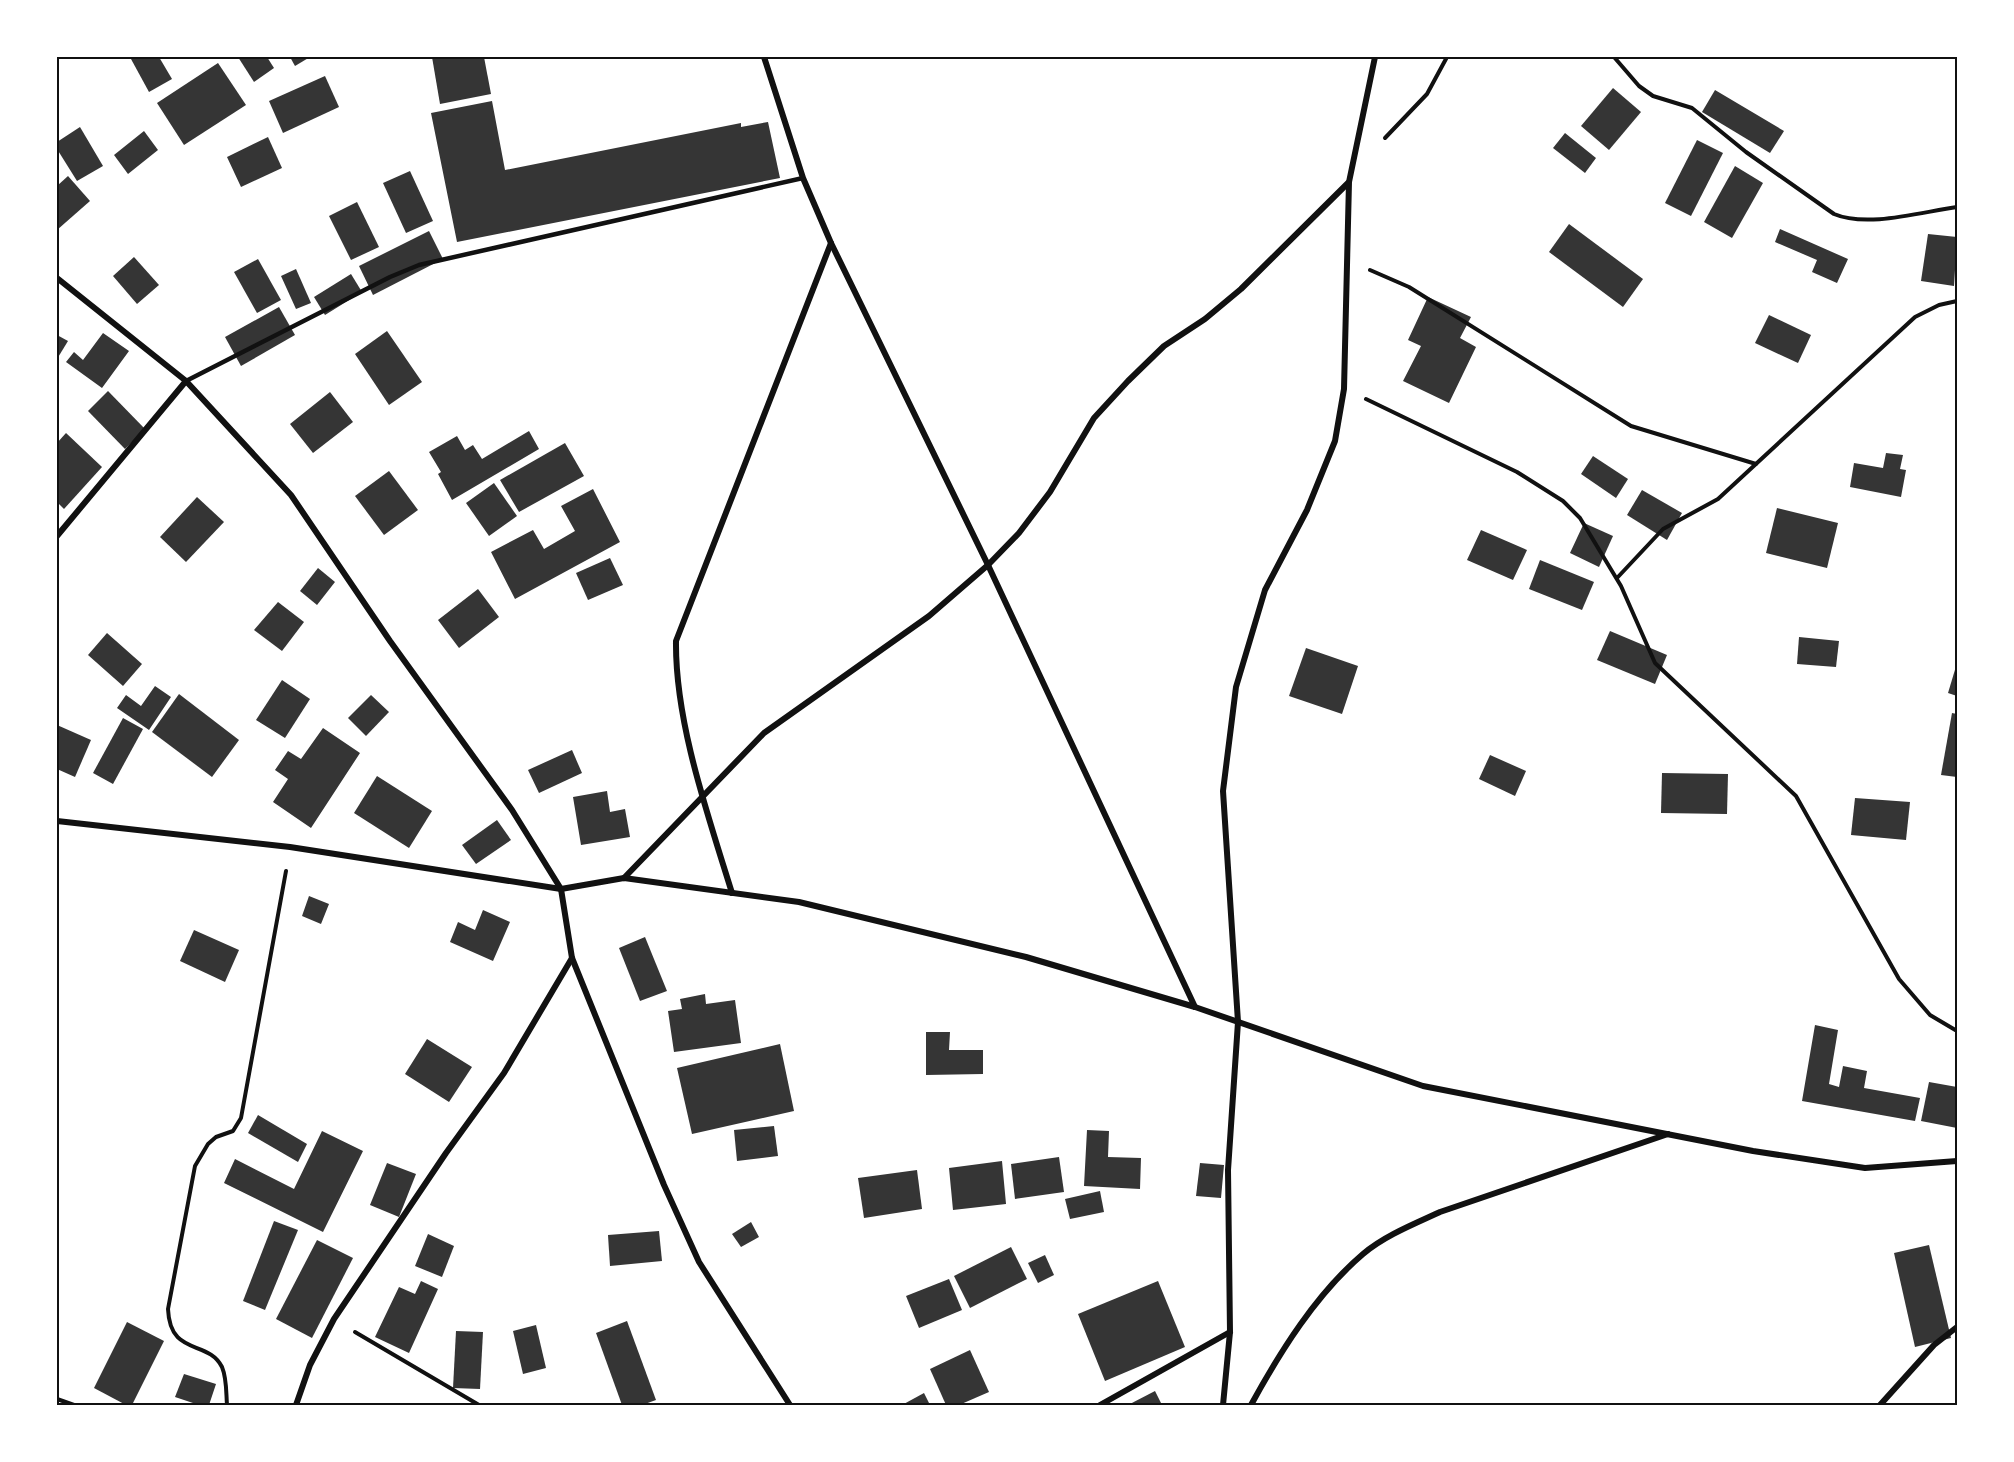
<svg xmlns="http://www.w3.org/2000/svg" width="2014" height="1462" font-family="'Fira Sans',sans-serif">
<style>
.building{fill:#353535}
.lines{fill:none;stroke-linecap:round;stroke-linejoin:round}
.path{stroke:#111;stroke-width:4}
.service{stroke:#111;stroke-width:4.5}
.minor{stroke:#111;stroke-width:6}
.neatline{fill:none;stroke:#111;stroke-width:2}
</style>
<rect width="100%" height="100%" fill="#fff"/>
<g class="building">
<polygon points="135,57 159,57 172,79 149,92 131,59"/>
<polygon points="238,57 267,57 274,68 254,82"/>
<polygon points="290,57 310,57 295,66"/>
<polygon points="432,57 484,57 491,94 440,104"/>
<polygon points="218,63 246,105 184,145 157,103"/>
<polygon points="325,76 339,107 283,133 269,101"/>
<polygon points="1613,88 1641,112 1609,150 1581,126"/>
<polygon points="1715,90 1784,131 1770,153 1702,112"/>
<polygon points="492,101 505,170 741,123 741,127 768,122 780,178 457,242 431,113"/>
<polygon points="80,127 103,166 77,181 57,149 57,142"/>
<polygon points="144,131 158,150 128,174 114,155"/>
<polygon points="1565,133 1596,158 1585,173 1553,148"/>
<polygon points="268,137 282,168 241,187 227,157"/>
<polygon points="1697,140 1723,153 1691,216 1665,203"/>
<polygon points="1735,166 1763,183 1732,238 1704,222"/>
<polygon points="410,171 433,221 406,233 383,183"/>
<polygon points="68,176 90,201 57,230 57,186"/>
<polygon points="357,202 379,247 351,260 329,216"/>
<polygon points="1569,224 1643,279 1623,307 1549,252"/>
<polygon points="1780,229 1848,259 1837,283 1812,272 1817,260 1775,242"/>
<polygon points="429,231 443,259 373,295 359,266"/>
<polygon points="1928,234 1957,237 1954,286 1921,281"/>
<polygon points="134,257 159,285 137,304 113,276"/>
<polygon points="258,259 281,300 257,313 234,272"/>
<polygon points="296,269 311,303 296,309 281,276"/>
<polygon points="351,274 362,292 325,315 314,297"/>
<polygon points="1428,297 1471,317 1460,338 1476,347 1449,403 1403,381 1421,346 1408,340"/>
<polygon points="279,307 295,335 241,366 225,337"/>
<polygon points="1769,315 1811,335 1798,363 1755,343"/>
<polygon points="387,331 422,382 389,405 355,354"/>
<polygon points="103,333 129,351 102,388 66,362 74,352 83,360"/>
<polygon points="57,335 68,341 57,359"/>
<polygon points="108,391 145,429 125,449 88,411"/>
<polygon points="330,392 353,422 313,453 290,424"/>
<polygon points="529,431 539,449 452,500 438,474 441,472 429,452 457,436 465,450 473,445 482,459"/>
<polygon points="66,433 102,467 64,509 57,502 57,443"/>
<polygon points="565,443 584,476 519,512 500,480"/>
<polygon points="1886,453 1903,455 1900,469 1906,470 1901,497 1850,487 1854,463 1883,468"/>
<polygon points="1593,456 1628,479 1616,498 1581,474"/>
<polygon points="389,471 418,510 384,535 355,496"/>
<polygon points="494,483 517,516 489,536 466,503"/>
<polygon points="593,489 620,542 515,599 491,552 533,530 544,549 575,531 561,506"/>
<polygon points="1642,490 1682,513 1667,540 1627,515"/>
<polygon points="197,497 224,522 186,562 160,537"/>
<polygon points="1777,508 1838,523 1827,568 1766,553"/>
<polygon points="1584,523 1613,536 1599,567 1570,553"/>
<polygon points="1481,530 1527,550 1513,580 1467,560"/>
<polygon points="610,558 623,585 588,600 576,573"/>
<polygon points="1540,560 1594,582 1582,610 1529,589"/>
<polygon points="318,568 335,582 317,605 300,591"/>
<polygon points="478,589 499,617 459,648 438,620"/>
<polygon points="278,602 304,622 282,651 254,630"/>
<polygon points="1610,631 1667,655 1655,684 1597,660"/>
<polygon points="107,633 142,664 123,686 88,655"/>
<polygon points="1799,637 1839,641 1836,667 1797,664"/>
<polygon points="1306,648 1358,666 1342,714 1289,696"/>
<polygon points="1957,663 1957,696 1948,693"/>
<polygon points="282,680 310,699 285,738 256,720"/>
<polygon points="155,686 171,697 149,730 117,708 126,695 141,706"/>
<polygon points="179,694 239,740 212,777 152,732"/>
<polygon points="371,695 389,712 366,736 348,718"/>
<polygon points="1952,713 1957,714 1957,777 1941,775"/>
<polygon points="123,718 143,729 113,784 93,773"/>
<polygon points="57,725 91,740 75,777 57,769"/>
<polygon points="323,728 360,753 311,828 273,802 288,779 275,770 288,751 301,759"/>
<polygon points="572,750 582,773 539,793 528,770"/>
<polygon points="1490,755 1526,771 1515,796 1479,779"/>
<polygon points="1662,773 1728,774 1727,814 1661,813"/>
<polygon points="377,776 432,811 409,848 354,813"/>
<polygon points="607,791 610,812 625,809 630,837 581,845 573,797"/>
<polygon points="1855,798 1910,802 1906,840 1851,835"/>
<polygon points="497,820 511,840 476,864 462,845"/>
<polygon points="309,896 329,904 321,924 302,916"/>
<polygon points="483,910 510,922 493,961 450,942 458,922 475,930"/>
<polygon points="194,930 239,950 225,982 180,961"/>
<polygon points="645,937 667,991 640,1001 619,948"/>
<polygon points="705,994 706,1004 735,1000 741,1043 674,1052 668,1011 682,1009 680,999"/>
<polygon points="1815,1025 1838,1030 1829,1084 1839,1087 1843,1066 1867,1071 1864,1088 1920,1098 1915,1121 1802,1101"/>
<polygon points="926,1032 950,1032 949,1050 983,1050 983,1074 926,1075"/>
<polygon points="427,1039 472,1067 449,1102 405,1074"/>
<polygon points="780,1044 794,1111 692,1134 677,1068"/>
<polygon points="1929,1082 1957,1087 1957,1128 1921,1121"/>
<polygon points="258,1115 307,1144 298,1162 248,1133"/>
<polygon points="774,1126 778,1156 737,1161 734,1130"/>
<polygon points="1087,1130 1109,1131 1108,1157 1141,1158 1140,1189 1084,1186"/>
<polygon points="322,1131 363,1151 323,1232 224,1183 235,1159 294,1189"/>
<polygon points="1059,1157 1064,1192 1015,1199 1011,1164"/>
<polygon points="1002,1161 1006,1204 953,1210 949,1168"/>
<polygon points="387,1163 416,1174 399,1217 370,1205"/>
<polygon points="1200,1163 1224,1165 1221,1198 1196,1196"/>
<polygon points="917,1170 922,1209 864,1218 858,1178"/>
<polygon points="1100,1191 1104,1212 1070,1219 1065,1199"/>
<polygon points="274,1221 298,1230 265,1310 243,1301"/>
<polygon points="751,1222 759,1237 741,1247 732,1234"/>
<polygon points="659,1231 662,1261 610,1266 608,1235"/>
<polygon points="428,1234 454,1246 442,1277 415,1266"/>
<polygon points="317,1240 353,1258 312,1338 276,1319"/>
<polygon points="1929,1245 1951,1338 1915,1347 1894,1253"/>
<polygon points="1011,1247 1027,1279 970,1308 954,1276"/>
<polygon points="1045,1255 1054,1275 1038,1283 1028,1263"/>
<polygon points="949,1279 962,1310 919,1328 906,1296"/>
<polygon points="421,1281 438,1289 409,1353 375,1337 399,1287 415,1294"/>
<polygon points="1158,1281 1185,1347 1105,1381 1078,1314"/>
<polygon points="627,1321 656,1400 642,1405 622,1405 596,1333"/>
<polygon points="127,1322 164,1341 132,1405 126,1405 94,1388"/>
<polygon points="536,1325 546,1368 523,1374 513,1331"/>
<polygon points="456,1331 483,1332 480,1389 453,1388"/>
<polygon points="970,1350 989,1392 959,1405 946,1405 930,1369"/>
<polygon points="184,1374 216,1384 209,1405 199,1405 175,1397"/>
<polygon points="1155,1391 1162,1405 1128,1405"/>
<polygon points="924,1393 930,1405 902,1405"/>
</g>
<g class="lines">
<g class="path">
<path d="M 1614,57 L 1639,86 L 1653,96 L 1692,108 L 1746,152 L 1834,214 C 1867,228 1921,212 1957,207"/>
<polyline points="1385,138 1427,94 1447,57"/>
<polyline points="1370,270 1409,287 1631,426 1756,464"/>
<polyline points="1366,399 1517,472 1563,501 1580,518 1621,586 1655,663 1796,796 1899,979 1930,1015 1957,1031"/>
<polyline points="1617,578 1663,529 1718,499 1915,317 1939,305 1957,301"/>
<polyline points="355,1332 479,1405"/>
<polyline points="57,1399 74,1405"/>
<path d="M 227,1405 C 226,1393 227,1379 222,1367 C 208,1339 170,1357 168,1309 L 195,1166 L 208,1144 L 216,1137 L 233,1131 L 241,1118 L 286,871"/>
</g>
<polyline class="service" points="186,381 390,277 419,265 803,178"/>
<g class="minor">
<polyline points="764,57 803,178 831,243 988,565 1195,1007"/>
<polyline points="57,278 186,381 291,495 390,641 512,810 561,889 572,958 664,1185 699,1262 790,1405"/>
<polyline points="57,536 186,381"/>
<polyline points="57,821 290,847 561,889 624,878 799,902 1026,957 1195,1007 1423,1086 1753,1151 1865,1168 1957,1161"/>
<polyline points="624,878 764,733 929,616 988,565 1019,533 1050,492 1094,418 1128,381 1164,346 1205,319 1241,289 1348,183"/>
<path d="M 732,893 C 708,815 675,722 676,641 L 831,243"/>
<polyline points="296,1405 310,1365 334,1319 446,1153 504,1073 572,958"/>
<polyline points="1100,1405 1230,1332"/>
<polyline points="1223,1405 1230,1332 1228,1170 1238,1022 1223,791 1236,687 1265,590 1307,510 1335,441 1344,389 1349,182 1375,57"/>
<path d="M 1251,1405 C 1280,1352 1316,1294 1363,1254 C 1384,1236 1414,1224 1440,1212 L 1668,1134"/>
<polyline points="1880,1405 1934,1345 1957,1327"/>
</g>
</g>
<rect width="2014" height="1462" fill="none" stroke="#ffffff" stroke-width="117"/>
<rect x="58" y="58" width="1898" height="1346" class="neatline"/>
</svg>
